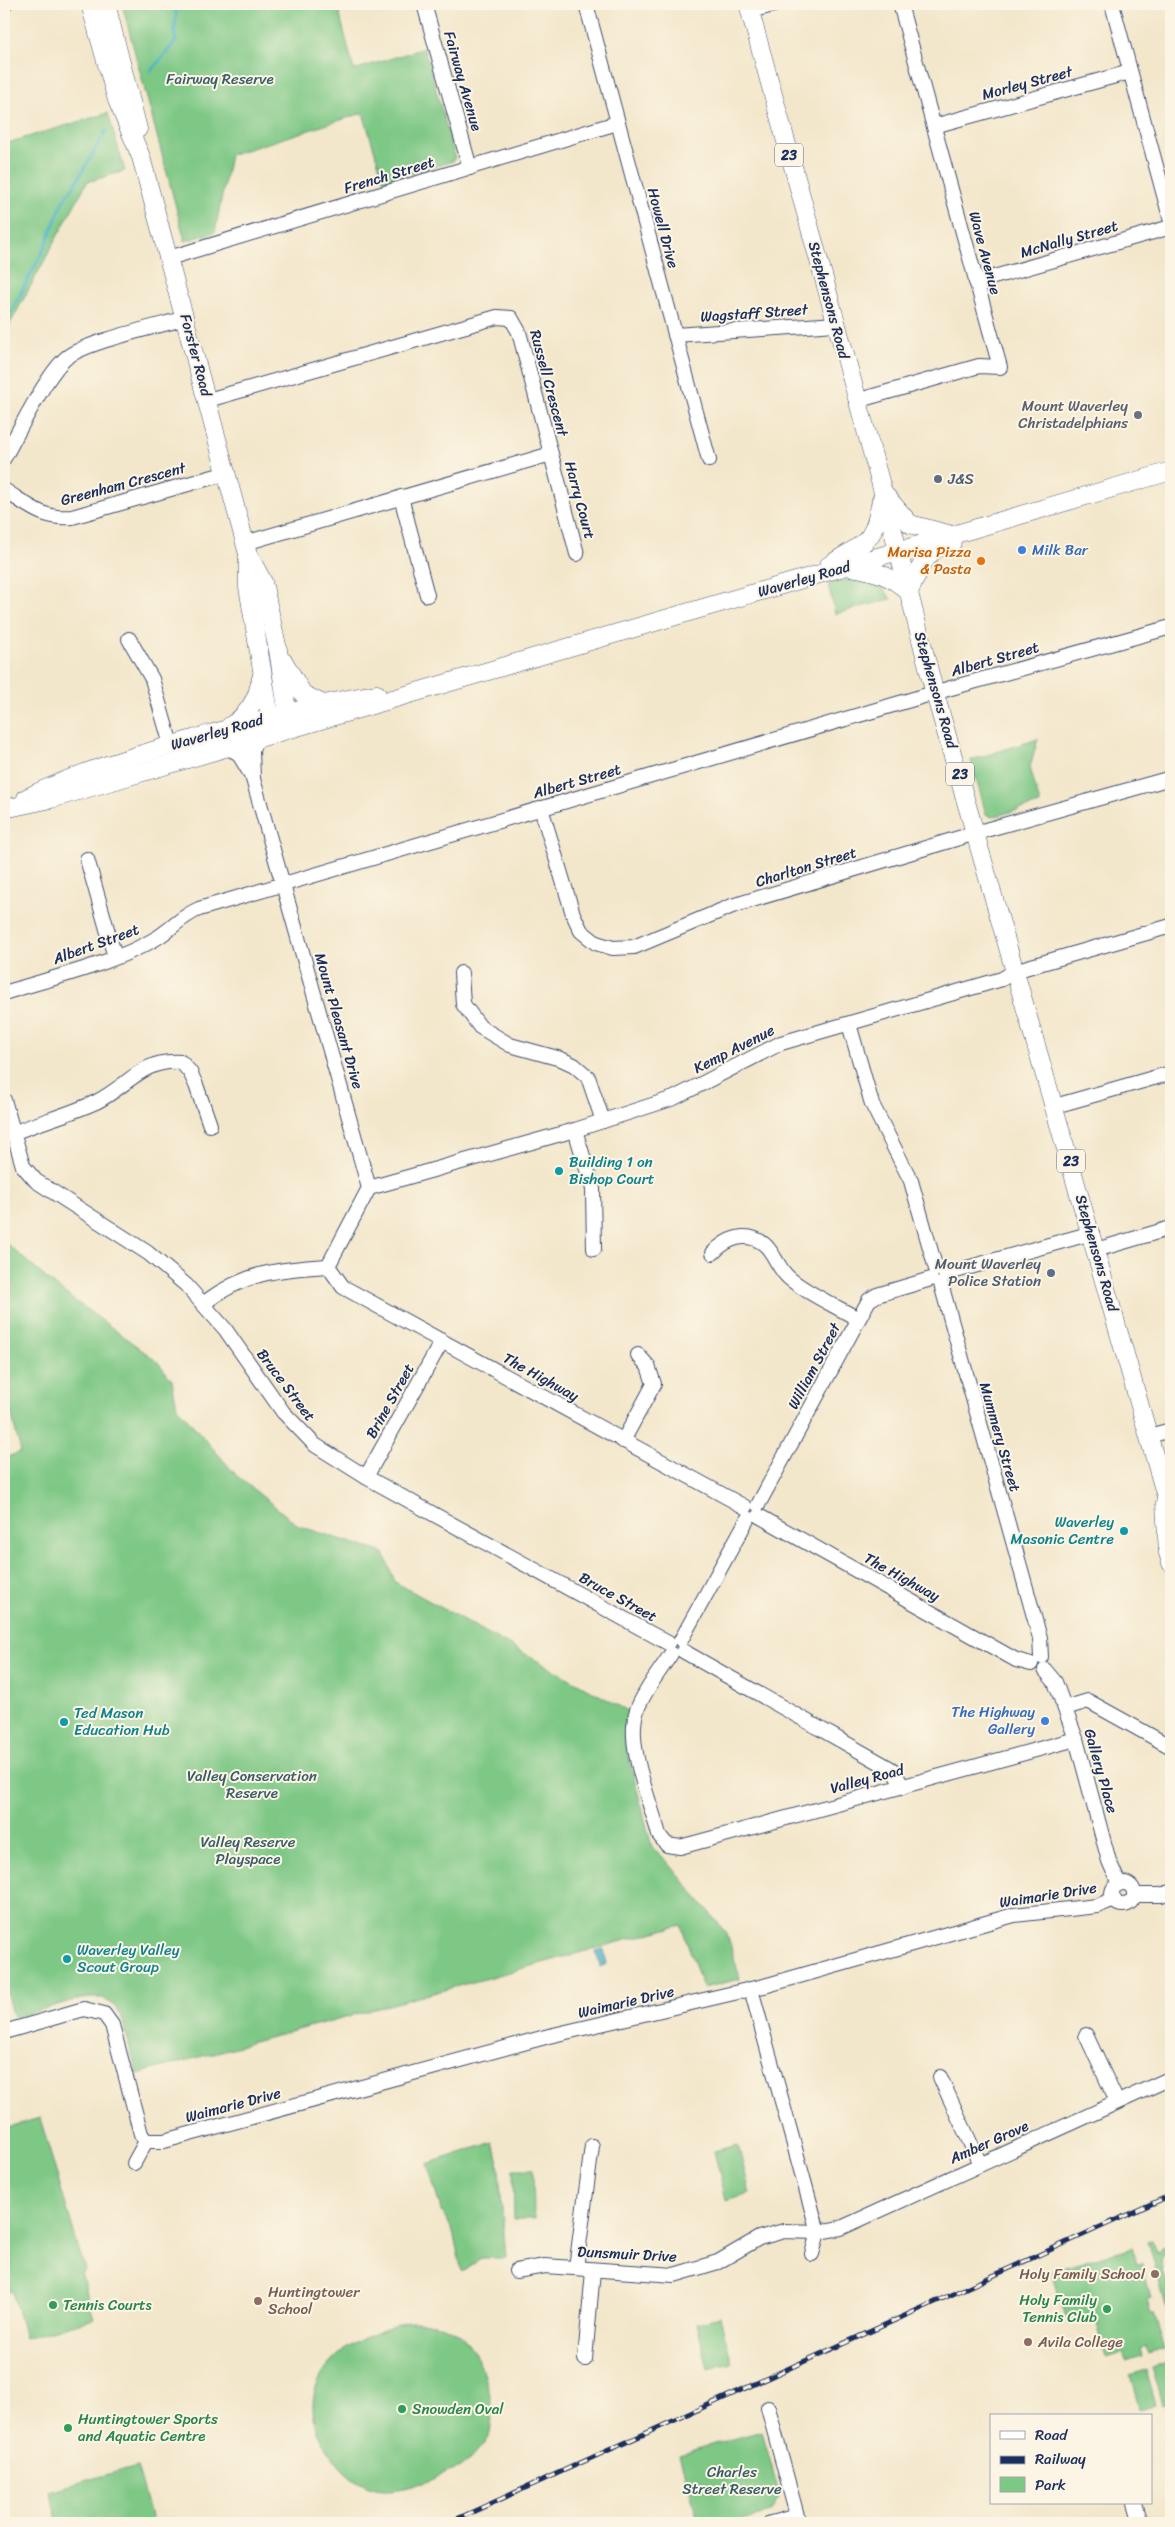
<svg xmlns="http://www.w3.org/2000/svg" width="1175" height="2527" font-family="Sriracha,sans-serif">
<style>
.green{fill:#7ec885;stroke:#4c7c72}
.water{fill:#46b2c4;stroke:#307091}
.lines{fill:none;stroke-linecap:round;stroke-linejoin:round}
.stream{stroke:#46b2c4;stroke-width:3}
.minor-casing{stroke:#3b4b6e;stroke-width:16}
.major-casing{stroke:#3b4b6e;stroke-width:19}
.minor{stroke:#fff;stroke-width:14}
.major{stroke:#fff;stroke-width:18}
.rail-casing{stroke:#1b2f5e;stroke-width:5}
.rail{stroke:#fcf5e5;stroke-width:3;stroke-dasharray:9;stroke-linecap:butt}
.worship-dot{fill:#6b7280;stroke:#fcf5e5;stroke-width:2}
.service-dot{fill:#5c6f8a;stroke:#fcf5e5;stroke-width:2}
.shop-dot{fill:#3f7fe0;stroke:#fcf5e5;stroke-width:2}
.food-dot{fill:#e8710a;stroke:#fcf5e5;stroke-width:2}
.culture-dot{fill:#0f9aa8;stroke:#fcf5e5;stroke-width:2}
.education-dot{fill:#8d6e63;stroke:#fcf5e5;stroke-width:2}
.leisure-dot{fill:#2e9e5b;stroke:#fcf5e5;stroke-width:2}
.labels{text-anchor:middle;stroke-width:4;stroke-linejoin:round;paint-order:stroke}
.shield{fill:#fcf5e5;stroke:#5e6a86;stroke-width:1}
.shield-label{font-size:14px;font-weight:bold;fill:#1b2f5e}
.park-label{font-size:15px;fill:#395d6a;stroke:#fcf5e5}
.street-label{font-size:15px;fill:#1b2f5e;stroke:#fcf5e5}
.worship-label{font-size:15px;fill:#5b616d;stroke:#fcf5e5;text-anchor:end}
.service-label{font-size:15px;fill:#4e5e75;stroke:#fcf5e5;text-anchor:start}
.shop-label{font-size:15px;fill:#366cbe;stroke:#fcf5e5;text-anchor:start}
.food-label{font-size:15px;fill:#c56008;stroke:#fcf5e5;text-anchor:end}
.culture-label{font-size:15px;fill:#0d838f;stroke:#fcf5e5;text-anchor:start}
.education-label{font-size:15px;fill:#785e54;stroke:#fcf5e5;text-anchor:start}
.leisure-label{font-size:15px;fill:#27864d;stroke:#fcf5e5;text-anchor:start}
</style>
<rect width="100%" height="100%" fill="#fcf5e5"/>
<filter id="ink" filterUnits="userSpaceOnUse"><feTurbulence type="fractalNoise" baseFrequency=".02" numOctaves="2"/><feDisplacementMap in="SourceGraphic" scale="10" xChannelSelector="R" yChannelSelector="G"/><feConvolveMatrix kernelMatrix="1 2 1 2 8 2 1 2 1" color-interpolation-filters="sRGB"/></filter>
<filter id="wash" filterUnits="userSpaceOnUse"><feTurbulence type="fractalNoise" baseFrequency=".0096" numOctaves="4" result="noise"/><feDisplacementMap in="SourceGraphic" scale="20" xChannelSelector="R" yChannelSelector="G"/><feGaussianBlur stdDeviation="1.12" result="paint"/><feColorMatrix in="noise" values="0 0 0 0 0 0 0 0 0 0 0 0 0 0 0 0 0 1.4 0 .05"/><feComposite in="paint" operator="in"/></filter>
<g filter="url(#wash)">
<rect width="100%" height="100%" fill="#f3e7cb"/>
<g class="green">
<polygon points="122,4 337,4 354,70 424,48 455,157 453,161 384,182 363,113 230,155 215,232 185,241"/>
<polygon points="108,113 125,171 87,182 4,335 4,255 7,248 4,235 4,144"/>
<path d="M 857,577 C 874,579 882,584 891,599 L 835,614 L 828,584 Z"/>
<polygon points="1038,739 1030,767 1040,804 992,817 986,814 971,760"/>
<polygon points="4,1241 55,1286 157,1361 172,1380 177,1407 237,1476 299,1526 384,1553 395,1582 628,1711 625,1743 652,1847 667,1861 727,1934 740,1979 703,1988 681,1925 137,2074 121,2014 114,2006 103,1998 81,1998 13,2018 4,1984 4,1458 21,1452 4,1386"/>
<polygon points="40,2118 85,2270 81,2272 94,2319 25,2338 12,2291 9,2292 4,2274 4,2128"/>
<polygon points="493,2142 498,2159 506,2258 482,2258 462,2272 452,2228 442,2212 427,2164"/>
<polygon points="738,2145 750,2193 726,2200 714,2151"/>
<polygon points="513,2169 533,2169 534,2219 514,2219"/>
<polygon points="1153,2240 1157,2253 1161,2247 1171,2241 1171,2248 1163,2254 1161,2261 1171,2303 1171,2324 1148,2241"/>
<polygon points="1132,2247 1137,2264 1142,2263 1151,2298 1147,2299 1151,2314 1154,2314 1165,2349 1149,2354 1146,2346 1140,2349 1142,2356 1126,2361 1123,2353 1107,2358 1095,2317 1068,2324 1052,2271"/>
<polygon points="720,2317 732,2363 708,2369 697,2323"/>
<path d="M 408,2322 C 425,2322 441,2323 456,2332 C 481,2347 498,2404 490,2432 C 487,2441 467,2465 458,2469 C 451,2472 444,2473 437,2476 C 419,2484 402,2491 382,2490 C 363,2488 349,2477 338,2464 C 291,2409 314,2357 376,2333 C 387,2329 397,2324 408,2322 Z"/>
<polygon points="1168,2363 1171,2374 1171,2401 1163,2404 1152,2368"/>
<polygon points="1146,2370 1156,2405 1140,2410 1130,2375"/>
<polygon points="762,2431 780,2497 770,2512 731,2523 699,2523 679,2454"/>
<polygon points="137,2466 153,2523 58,2523 49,2491"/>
</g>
<polygon class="water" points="603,1949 607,1964 600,1967 596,1951"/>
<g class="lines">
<g class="stream">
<path d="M 151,71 L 176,41 C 171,28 180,17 174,4"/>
<polyline points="4,325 45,247 63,201 74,186 106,131"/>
</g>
</g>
</g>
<g filter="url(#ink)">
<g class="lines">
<g class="minor-casing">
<g id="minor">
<polyline points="4,4 5,4"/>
<polyline points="424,4 470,168"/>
<polyline points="586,4 709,460"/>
<polyline points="1112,4 1171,221"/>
<polyline points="750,11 777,4"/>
<polyline points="934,126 1130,72"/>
<polyline points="169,258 617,123"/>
<polyline points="976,282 1171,227"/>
<polyline points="675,335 836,324"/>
<polyline points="208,400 497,317 511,318 519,332 551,454 245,543"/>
<polyline points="856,401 979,366 1000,367 900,4"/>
<polyline points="551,454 577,554"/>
<path d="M 4,458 C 18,433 46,375 66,358 C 85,342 159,326 186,318"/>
<path d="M 4,490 C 28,505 43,520 72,517 L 227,473"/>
<polyline points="401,497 427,595"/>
<polyline points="129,639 152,679 171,745"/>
<polyline points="256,740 252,750 253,779 369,1188 328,1266"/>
<polyline points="227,748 238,753 253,778"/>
<polyline points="541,808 573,914 581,931 596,943 613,948 634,947 732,906 989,829 1171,778"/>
<polyline points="87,859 115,957"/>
<polyline points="461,973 463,1004 480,1027 510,1045 561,1059 574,1065 588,1077 603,1121"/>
<path d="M 4,993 C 51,978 113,964 155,939 C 172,929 180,917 199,909 L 951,688 L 1171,627"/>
<polyline points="849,1024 872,1104 911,1181 936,1269"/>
<polyline points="4,1100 23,1166 36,1181 148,1253 186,1285 225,1329 283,1412 315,1445 366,1477 668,1643"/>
<polyline points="1055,1106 1171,1073"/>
<polyline points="575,1130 593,1189 594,1249"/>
<path d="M 13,1133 C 40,1122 70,1114 96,1102 C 128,1086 142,1059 181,1062 L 190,1072 L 196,1085 L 210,1125"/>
<polyline points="369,1188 575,1130 674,1098 781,1043 1002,979 1015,971 1028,967 1171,926"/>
<polyline points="1096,1250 1171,1228"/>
<path d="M 713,1253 C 726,1239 746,1230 764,1244 C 774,1252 778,1269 789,1278 C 806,1293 838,1307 858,1319"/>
<polyline points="328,1266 343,1287 745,1507"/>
<polyline points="945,1274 1092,1233"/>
<polyline points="941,1284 1040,1638 1041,1657"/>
<path d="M 204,1303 C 245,1272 279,1269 328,1266"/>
<polyline points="1149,1436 1171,1430"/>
<polyline points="623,1441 654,1384 648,1366 638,1355"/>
<polyline points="366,1477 442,1341"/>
<polyline points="758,1505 869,1300 877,1295 931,1279"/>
<polyline points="759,1516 1016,1660 1031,1664"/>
<polyline points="681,1640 748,1518"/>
<polyline points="683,1651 893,1770 903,1787"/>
<path d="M 671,1654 C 660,1671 644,1691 637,1710 C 625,1744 650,1800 659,1835 L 667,1845 L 680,1847 L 1076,1739"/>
<polyline points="1045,1670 1055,1682 1076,1739 1109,1861 1119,1884"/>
<polyline points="1065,1708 1088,1701 1171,1747"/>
<circle cx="1123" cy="1894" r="11"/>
<polyline points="1134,1895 1161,1895 1171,1892"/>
<polyline points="751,1989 818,2232 841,2228 1171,2078"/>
<polyline points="4,2032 84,2009 104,2014 112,2025 141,2134 146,2141 164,2141 549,2036 764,1986 1014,1915 1097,1906 1114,1899"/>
<polyline points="1086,2035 1117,2102"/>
<polyline points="940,2077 980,2164"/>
<polyline points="134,2163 146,2141"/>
<polyline points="576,2268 592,2146"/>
<polyline points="516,2271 545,2266 674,2275 718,2262 759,2238 784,2231 818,2232 812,2254"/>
<polyline points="585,2359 593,2271"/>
<polyline points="768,2408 799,2523"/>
<polyline points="1135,2503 1141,2523"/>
<polyline points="771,2523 797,2516"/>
</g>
</g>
<g class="major-casing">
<g id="major">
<polyline points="90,4 117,100 141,157 248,554 263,582 278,650 290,729"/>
<polyline points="106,4 138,129"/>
<polyline points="748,4 883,492 935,694 1171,1514"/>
<polyline points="886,496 910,524 948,534"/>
<polyline points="248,557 248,587 272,729"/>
<path d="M 828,566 C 864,541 873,548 881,500"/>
<path d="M 851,567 C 876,571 890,575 909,592"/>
<polyline points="909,592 922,564 934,550 952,543"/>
<polyline points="284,662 303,694 323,704"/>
<path d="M 230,726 C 248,715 258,698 261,678"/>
<path d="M 26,798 C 85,769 148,752 210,734 C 265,719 320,703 377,694"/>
<polyline points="4,809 51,799 1171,471"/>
<polyline points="1165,1503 1168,1553 1171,1563"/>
</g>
</g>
<use href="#minor" class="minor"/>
<use href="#major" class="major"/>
<g class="rail-casing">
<polyline id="rail" points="448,2523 1171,2195"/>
</g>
<use href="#rail" class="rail"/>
</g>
</g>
<circle class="worship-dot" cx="1138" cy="415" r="5"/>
<g class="service-dot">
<circle cx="938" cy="479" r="5"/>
<circle cx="1051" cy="1273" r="5"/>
</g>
<g class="shop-dot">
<circle cx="1022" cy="550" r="5"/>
<circle cx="1045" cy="1721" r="5"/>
</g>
<circle class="food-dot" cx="981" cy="561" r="5"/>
<g class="culture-dot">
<circle cx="559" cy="1171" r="5"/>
<circle cx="1124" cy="1531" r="5"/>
<circle cx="64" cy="1722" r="5"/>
<circle cx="67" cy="1959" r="5"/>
</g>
<g class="education-dot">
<circle cx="1155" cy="2274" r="5"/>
<circle cx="258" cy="2301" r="5"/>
<circle cx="1028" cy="2342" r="5"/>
</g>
<g class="leisure-dot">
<circle cx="53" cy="2305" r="5"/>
<circle cx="1107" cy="2309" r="5"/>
<circle cx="402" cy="2409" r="5"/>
<circle cx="68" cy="2428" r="5"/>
</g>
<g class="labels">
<g class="shield">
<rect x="775" y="143.5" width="28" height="23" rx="4"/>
<rect x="946" y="762.5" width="28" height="23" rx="4"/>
<rect x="1057" y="1149.5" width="28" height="23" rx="4"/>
</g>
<g class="shield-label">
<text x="789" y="160">23</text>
<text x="960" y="779">23</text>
<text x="1071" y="1166">23</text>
</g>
<g class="park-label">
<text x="220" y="84">Fairway Reserve</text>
<text x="252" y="1781">Valley Conservation<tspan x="252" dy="17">Reserve</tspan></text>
<text x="248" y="1847">Valley Reserve<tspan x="248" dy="17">Playspace</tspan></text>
<text x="732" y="2477">Charles<tspan x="732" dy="17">Street Reserve</tspan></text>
</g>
<g class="street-label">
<text transform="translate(463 81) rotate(74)" y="5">Fairway Avenue</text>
<text transform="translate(1027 83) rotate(-15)" y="5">Morley Street</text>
<text transform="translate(389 175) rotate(-17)" y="5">French Street</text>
<text transform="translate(663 228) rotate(75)" y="5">Howell Drive</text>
<text transform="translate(1069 239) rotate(-16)" y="5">McNally Street</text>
<text transform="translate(985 253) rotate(75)" y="5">Wave Avenue</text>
<text transform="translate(829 300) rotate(75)" y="5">Stephensons Road</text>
<text transform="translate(754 313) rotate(-4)" y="5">Wagstaff Street</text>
<text transform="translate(196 355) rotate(75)" y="5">Forster Road</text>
<text transform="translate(549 383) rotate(75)" y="5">Russell Crescent</text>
<text transform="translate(123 484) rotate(-15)" y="5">Greenham Crescent</text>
<text transform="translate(580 500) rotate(75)" y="5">Harry Court</text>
<text transform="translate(804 579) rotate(-16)" y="5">Waverley Road</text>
<text transform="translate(995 659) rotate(-16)" y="5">Albert Street</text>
<text transform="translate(936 690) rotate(74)" y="5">Stephensons Road</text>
<text transform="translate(217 732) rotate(-16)" y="5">Waverley Road</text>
<text transform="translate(577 781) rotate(-16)" y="5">Albert Street</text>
<text transform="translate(806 867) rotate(-17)" y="5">Charlton Street</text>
<text transform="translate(96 944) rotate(-20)" y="5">Albert Street</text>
<text transform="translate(339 1021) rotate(74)" y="5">Mount Pleasant Drive</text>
<text transform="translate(734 1049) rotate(-27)" y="5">Kemp Avenue</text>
<text transform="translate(1097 1253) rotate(74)" y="5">Stephensons Road</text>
<text transform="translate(814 1366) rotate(-62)" y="5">William Street</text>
<text transform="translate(541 1377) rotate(29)" y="5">The Highway</text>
<text transform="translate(286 1385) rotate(53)" y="5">Bruce Street</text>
<text transform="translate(390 1401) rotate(-61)" y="5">Brine Street</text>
<text transform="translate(1000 1437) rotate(74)" y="5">Mummery Street</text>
<text transform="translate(902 1577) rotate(29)" y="5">The Highway</text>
<text transform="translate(618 1597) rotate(29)" y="5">Bruce Street</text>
<text transform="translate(1101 1771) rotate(74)" y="5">Gallery Place</text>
<text transform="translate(867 1779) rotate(-15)" y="5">Valley Road</text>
<text transform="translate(1048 1895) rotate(-9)" y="5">Waimarie Drive</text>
<text transform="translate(626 2002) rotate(-13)" y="5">Waimarie Drive</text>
<text transform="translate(233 2105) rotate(-15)" y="5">Waimarie Drive</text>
<text transform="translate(989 2142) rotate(-24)" y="5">Amber Grove</text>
<text transform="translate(627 2254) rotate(3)" y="5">Dunsmuir Drive</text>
</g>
<g class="worship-label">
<text x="1128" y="411">Mount Waverley<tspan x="1128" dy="17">Christadelphians</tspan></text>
</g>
<g class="service-label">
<text x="948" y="484">J&amp;S</text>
<text x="1041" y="1269" text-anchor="end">Mount Waverley<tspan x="1041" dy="17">Police Station</tspan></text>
</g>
<g class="shop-label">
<text x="1032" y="555">Milk Bar</text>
<text x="1035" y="1717" text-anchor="end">The Highway<tspan x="1035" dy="17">Gallery</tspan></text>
</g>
<g class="food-label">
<text x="971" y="557">Marisa Pizza<tspan x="971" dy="17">&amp; Pasta</tspan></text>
</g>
<g class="culture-label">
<text x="569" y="1167">Building 1 on<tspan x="569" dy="17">Bishop Court</tspan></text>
<text x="1114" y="1527" text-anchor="end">Waverley<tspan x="1114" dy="17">Masonic Centre</tspan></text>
<text x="74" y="1718">Ted Mason<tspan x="74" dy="17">Education Hub</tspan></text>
<text x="77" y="1955">Waverley Valley<tspan x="77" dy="17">Scout Group</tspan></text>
</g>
<g class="education-label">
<text x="1145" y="2279" text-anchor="end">Holy Family School</text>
<text x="268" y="2297">Huntingtower<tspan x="268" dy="17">School</tspan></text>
<text x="1038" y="2347">Avila College</text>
</g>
<g class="leisure-label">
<text x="1097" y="2305" text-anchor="end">Holy Family<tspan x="1097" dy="17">Tennis Club</tspan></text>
<text x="63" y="2310">Tennis Courts</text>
<text x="412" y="2414">Snowden Oval</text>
<text x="78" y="2424">Huntingtower Sports<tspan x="78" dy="17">and Aquatic Centre</tspan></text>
</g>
</g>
<rect width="1175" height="2527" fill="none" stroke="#fcf5e5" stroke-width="20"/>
<rect x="990" y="2414" width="162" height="90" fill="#fcf5e5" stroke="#a2a6af"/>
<rect x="1000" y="2431" width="25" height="8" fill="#ffffff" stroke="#a2a6af"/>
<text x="1035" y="2440" font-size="15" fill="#1b2f5e">Road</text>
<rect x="1000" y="2456" width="25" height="8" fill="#1b2f5e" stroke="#a2a6af"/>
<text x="1035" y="2464" font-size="15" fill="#1b2f5e">Railway</text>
<rect x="1000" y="2477" width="25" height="15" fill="#7ec885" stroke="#a2a6af"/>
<text x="1035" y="2490" font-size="15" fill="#1b2f5e">Park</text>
</svg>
